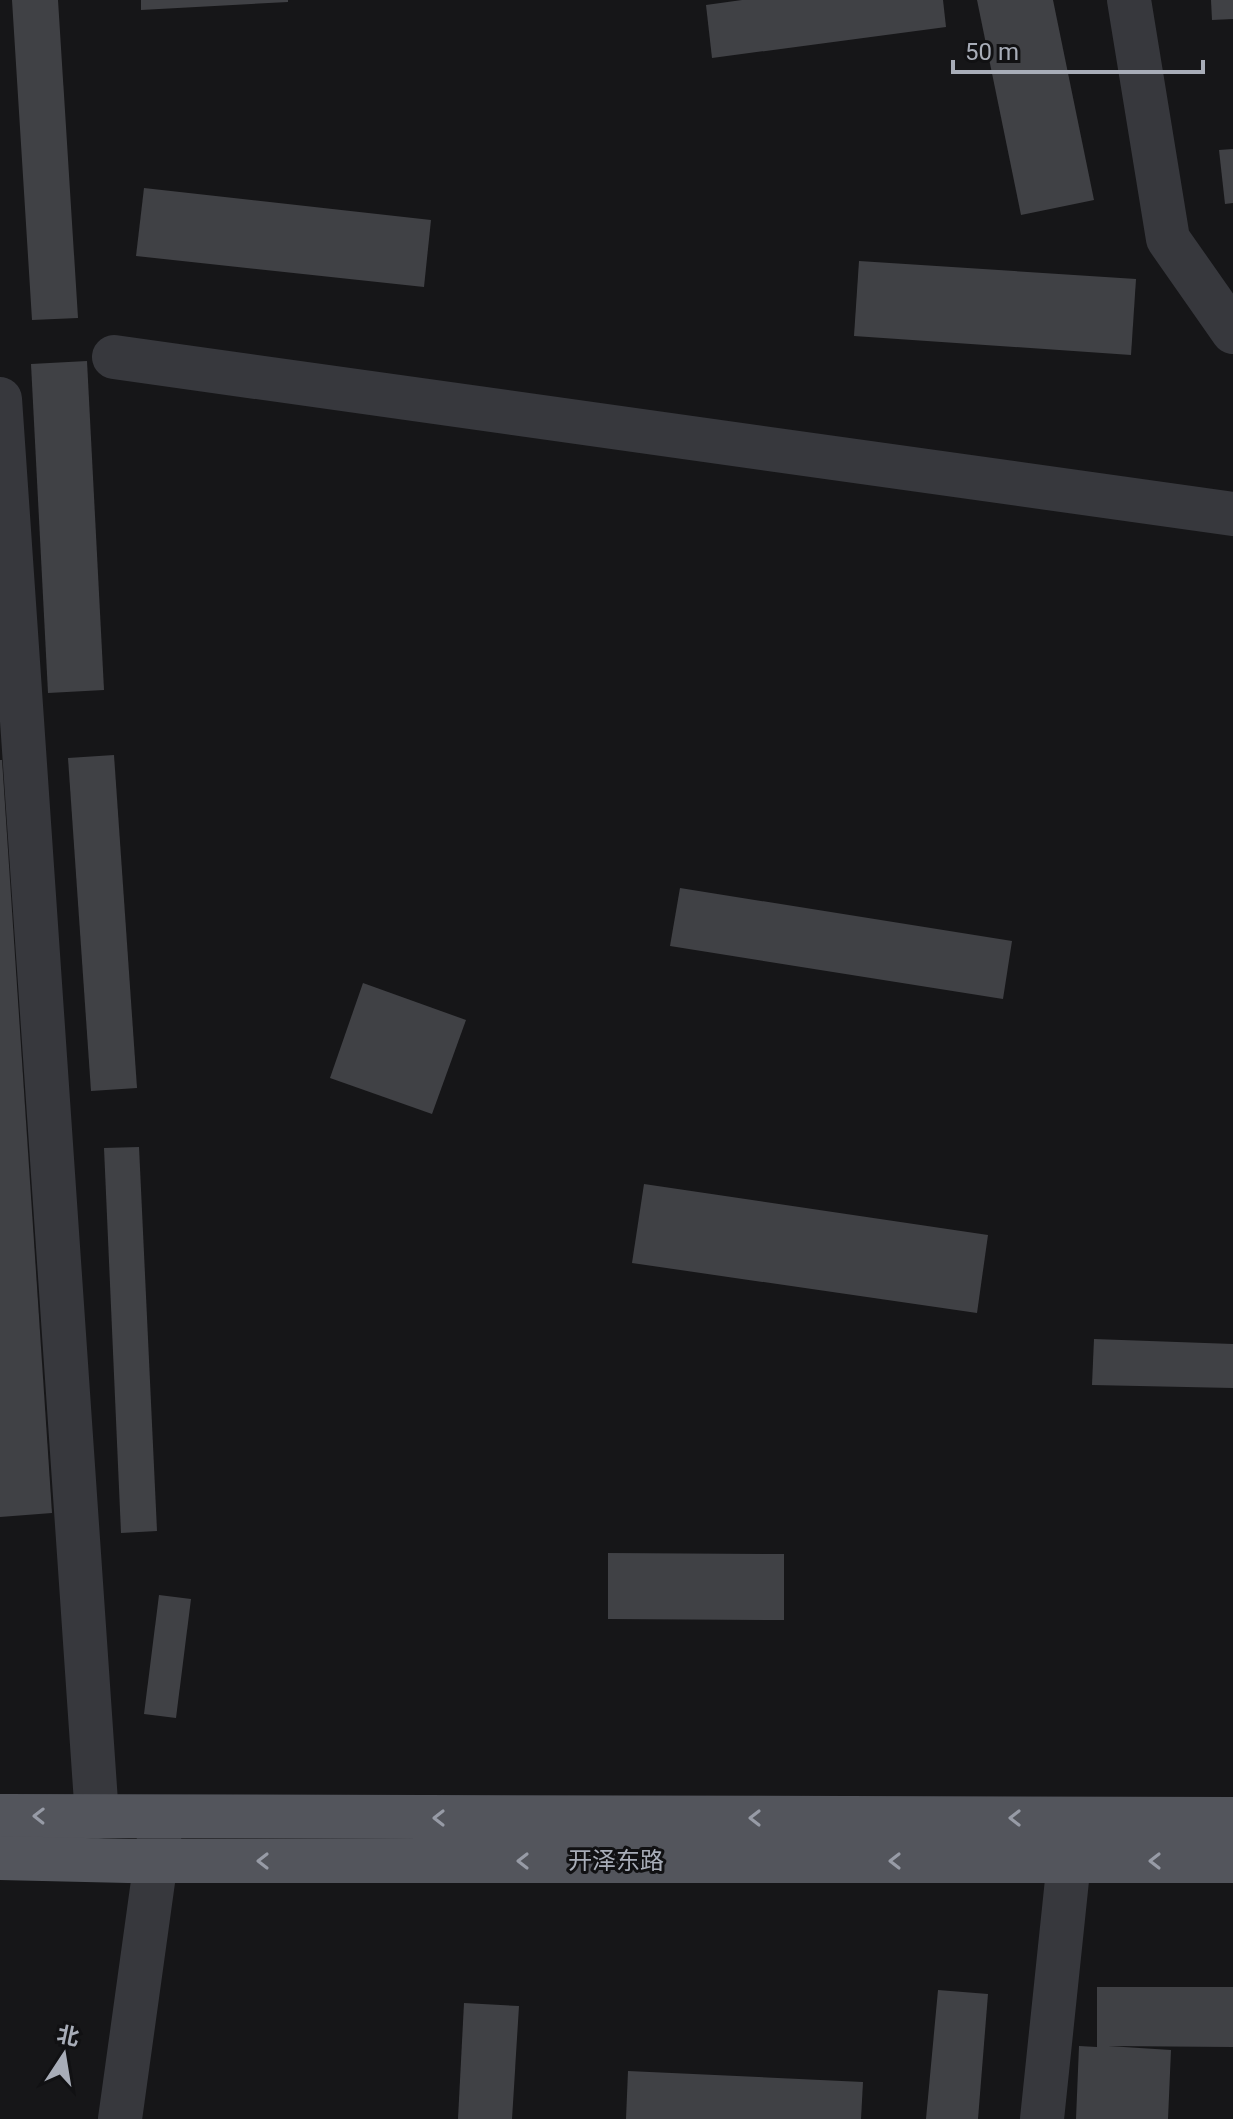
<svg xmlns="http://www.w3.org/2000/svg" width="1233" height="2119" font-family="Roboto,'Noto Sans SC',sans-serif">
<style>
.building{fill:#404145}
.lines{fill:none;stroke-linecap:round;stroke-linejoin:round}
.minor{stroke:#37383d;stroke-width:44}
.major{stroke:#53555c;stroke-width:44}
.oneway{stroke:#979ba6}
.labels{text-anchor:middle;stroke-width:6;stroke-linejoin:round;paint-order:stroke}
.street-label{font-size:24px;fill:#a8adb8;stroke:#111113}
</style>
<rect width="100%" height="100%" fill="#161618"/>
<g class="building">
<polygon points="12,0 58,0 78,318 32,320"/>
<polygon points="141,0 288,0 288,2 141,10"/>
<polygon points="742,0 943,0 946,27 712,58 706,5"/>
<polygon points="977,0 1053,0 1094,200 1021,215"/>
<polygon points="1211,0 1233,0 1233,19 1212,20"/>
<polygon points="1233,149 1233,203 1225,204 1219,150"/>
<polygon points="144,188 431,220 424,287 136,256"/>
<polygon points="859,261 1136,279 1131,355 854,336"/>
<polygon points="87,361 104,690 48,693 31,364"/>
<polygon points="114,755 137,1088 91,1091 68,758"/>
<polygon points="0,760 2,760 52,1513 0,1517"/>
<polygon points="680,888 1012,941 1003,999 670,946"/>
<polygon points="363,983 466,1020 432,1114 330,1078"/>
<polygon points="139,1147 157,1531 121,1533 104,1148"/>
<polygon points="644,1184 988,1235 977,1313 632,1263"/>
<polygon points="1094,1339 1233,1344 1233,1388 1092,1385"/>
<polygon points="608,1553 784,1554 784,1620 608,1619"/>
<polygon points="159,1595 191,1599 176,1718 144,1714"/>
<polygon points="1097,1987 1233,1987 1233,2047 1108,2046 1171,2050 1168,2119 1076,2119 1079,2046 1097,2047"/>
<polygon points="938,1990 988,1994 978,2119 926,2119"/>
<polygon points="464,2003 519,2006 512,2119 458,2119"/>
<polygon points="628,2071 863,2082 861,2119 626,2119"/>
</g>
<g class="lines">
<g class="minor">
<polyline points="1129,0 1168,239 1233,332"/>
<polyline points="114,357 1233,514"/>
<polyline points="0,399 97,1817"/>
<polyline points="120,2119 161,1824"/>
<polyline points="1042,2119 1069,1861 1069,1825"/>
</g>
<g class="major">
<polyline points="0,1816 1233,1819"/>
<polyline points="0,1858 128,1861 1233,1861"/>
</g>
</g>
<defs><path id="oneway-chevron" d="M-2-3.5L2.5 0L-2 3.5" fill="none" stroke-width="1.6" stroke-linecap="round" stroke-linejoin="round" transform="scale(2)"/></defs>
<g class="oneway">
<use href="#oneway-chevron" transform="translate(39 1816) rotate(-179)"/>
<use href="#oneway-chevron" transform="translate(439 1818) rotate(-180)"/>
<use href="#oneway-chevron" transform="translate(755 1818) rotate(-180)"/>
<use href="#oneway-chevron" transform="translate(1015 1818) rotate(-180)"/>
<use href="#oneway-chevron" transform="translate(263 1861) rotate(180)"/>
<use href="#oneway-chevron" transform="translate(523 1861) rotate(180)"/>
<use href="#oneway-chevron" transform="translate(895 1861) rotate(180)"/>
<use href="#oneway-chevron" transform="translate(1155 1861) rotate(-180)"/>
</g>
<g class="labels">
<g class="street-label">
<text x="616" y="1869">开泽东路</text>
</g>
</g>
<g transform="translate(64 2055) rotate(12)" stroke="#111113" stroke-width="6" paint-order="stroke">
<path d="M0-6L14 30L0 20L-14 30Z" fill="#a8adb8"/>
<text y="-12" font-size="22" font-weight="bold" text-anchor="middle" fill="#a8adb8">北</text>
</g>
<path d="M953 60v12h250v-12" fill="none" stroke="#a8adb8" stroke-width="4"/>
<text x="965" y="60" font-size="24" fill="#a8adb8" stroke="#111113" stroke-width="6" paint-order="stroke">50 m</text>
</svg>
